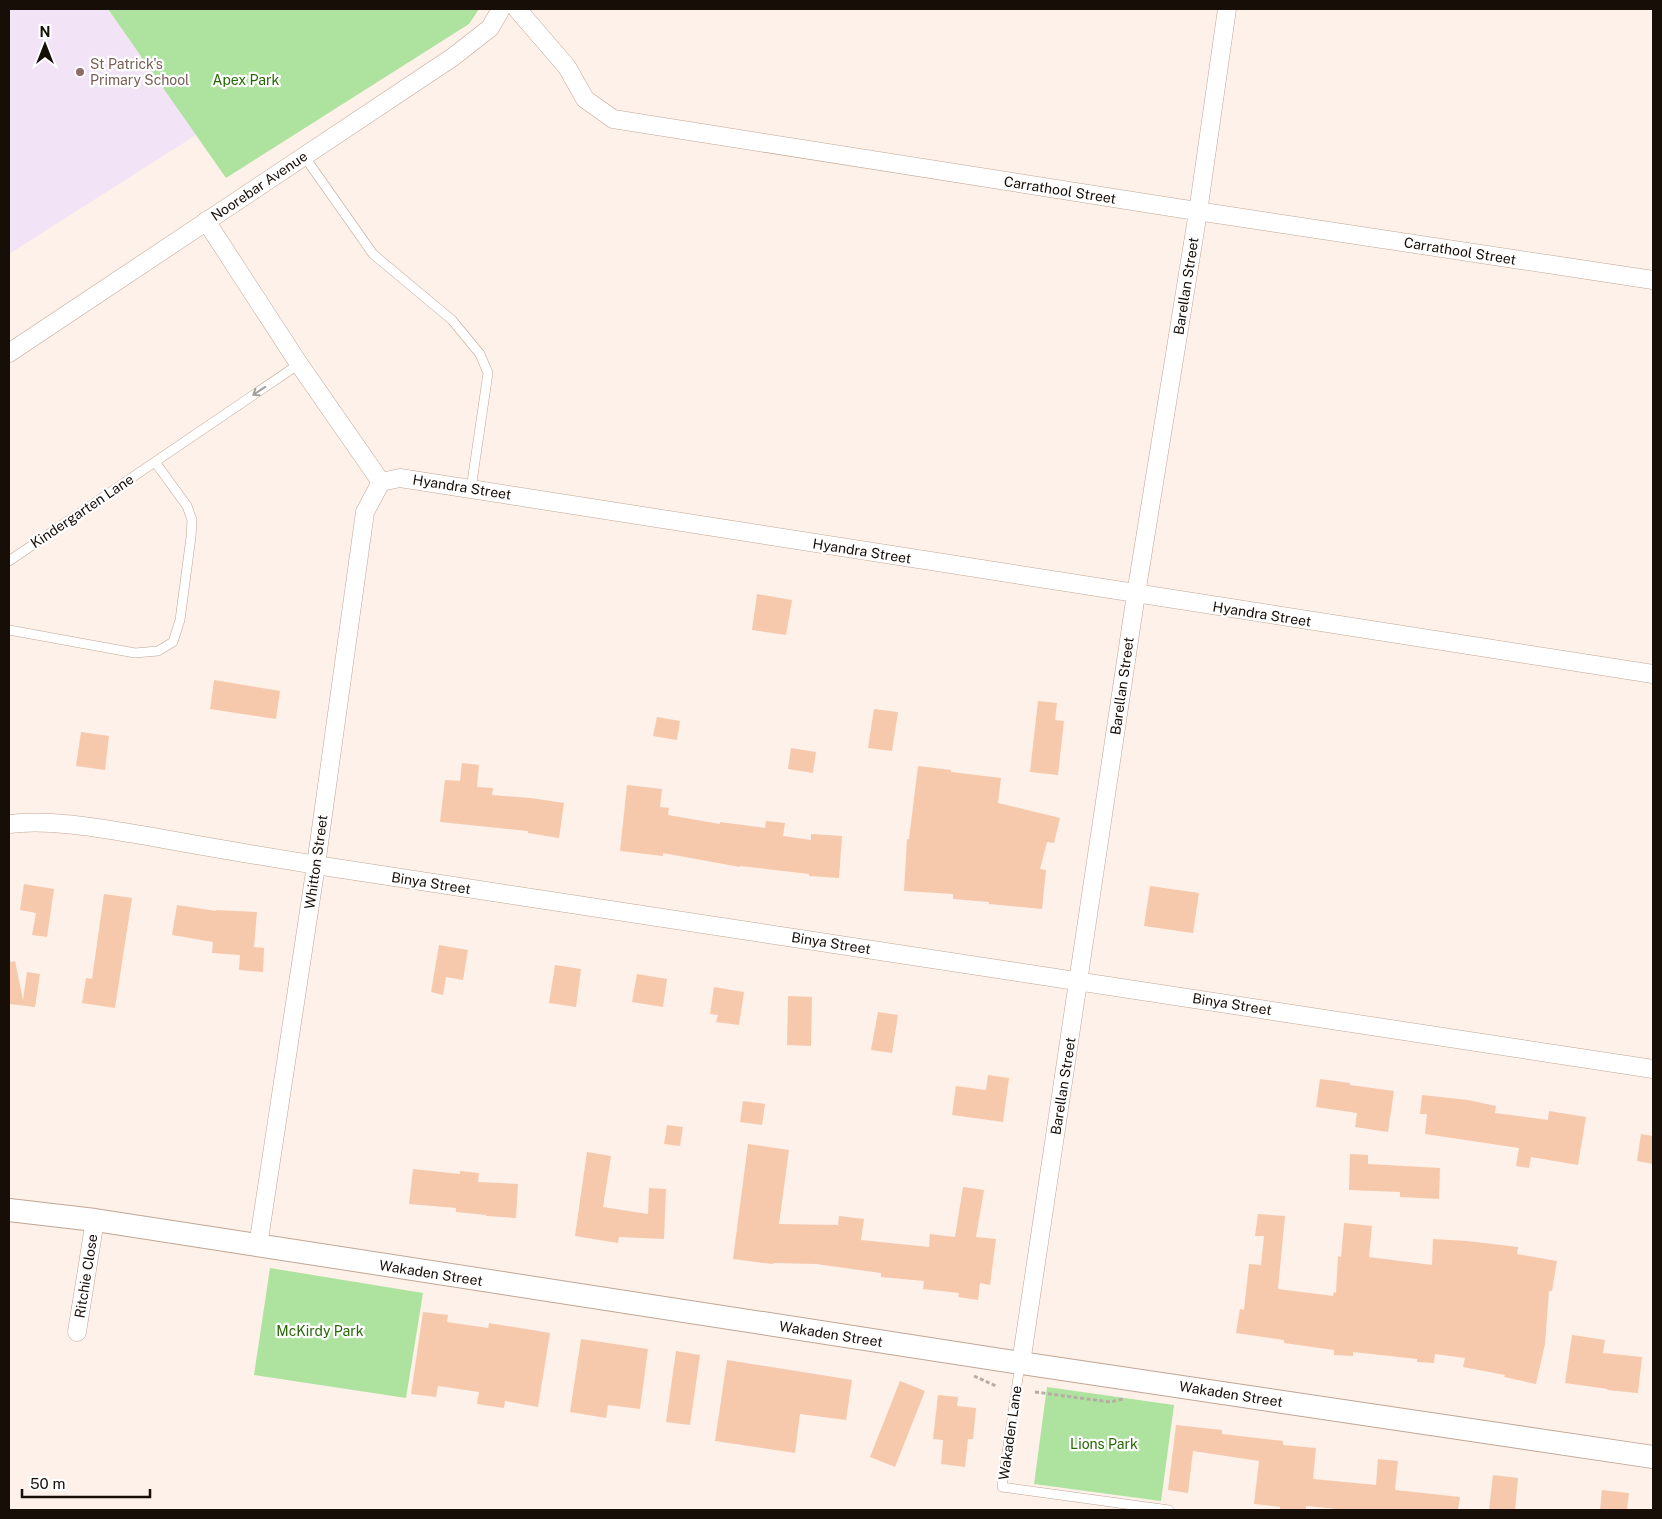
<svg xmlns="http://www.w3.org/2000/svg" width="1662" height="1519" font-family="'Public Sans',sans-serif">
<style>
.education{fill:#f3e3f6}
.green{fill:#aee29f}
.building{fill:#f7c9ac}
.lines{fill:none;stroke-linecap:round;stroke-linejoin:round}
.service-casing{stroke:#c1a594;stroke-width:10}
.minor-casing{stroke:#c1a594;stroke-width:19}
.tertiary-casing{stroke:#c1a594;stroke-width:24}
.path{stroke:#b8ada5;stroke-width:3;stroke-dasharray:4 2.5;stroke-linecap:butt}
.service{stroke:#fff;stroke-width:9}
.minor{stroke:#fff;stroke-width:18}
.tertiary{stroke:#fff;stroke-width:22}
.oneway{stroke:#a29f9c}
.education-dot{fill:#8d6e63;stroke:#fff;stroke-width:2}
.labels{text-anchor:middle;stroke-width:4.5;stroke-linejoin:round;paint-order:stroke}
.education-label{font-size:14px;fill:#785e54;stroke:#fff;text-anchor:start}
.park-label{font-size:14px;fill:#266805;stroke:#fff}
.street-label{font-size:14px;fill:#170e08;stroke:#fff}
</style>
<rect width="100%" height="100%" fill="#fdf1e9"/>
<polygon class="education" points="9,9 108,9 196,135 9,254"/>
<g class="green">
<polygon points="108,9 479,9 469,24 226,178"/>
<polygon points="270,1268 423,1293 406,1398 254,1375"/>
<polygon points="1047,1387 1174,1405 1161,1501 1034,1484"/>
</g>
<g class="building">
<polygon points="757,594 792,600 786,635 752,630"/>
<polygon points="214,680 280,691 276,719 210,709"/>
<polygon points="1038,701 1057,703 1055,720 1064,721 1058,775 1030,772"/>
<polygon points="874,709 898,712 892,751 868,748"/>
<polygon points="657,717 680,721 677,740 653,736"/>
<polygon points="81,732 109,736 105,770 76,766"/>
<polygon points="791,748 816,752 813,773 788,769"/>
<polygon points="462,763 479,765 477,787 493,788 492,795 531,798 564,803 559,838 528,833 528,831 440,822 445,780 460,781"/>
<polygon points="918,766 951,770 951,772 1001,778 998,803 1060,818 1054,843 1047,842 1040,869 1046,870 1042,909 989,904 989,902 953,899 953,894 904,891 907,839 909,839"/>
<polygon points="627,785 662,789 660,807 669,808 668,815 720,824 720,822 765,828 766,821 785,823 783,836 811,840 811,834 842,836 839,878 809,876 809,874 740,866 740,867 663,853 663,856 620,851"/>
<polygon points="24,884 54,889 47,937 32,935 36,913 20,910"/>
<polygon points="1150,886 1199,893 1193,933 1144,926"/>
<polygon points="104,894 132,898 115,1008 82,1003 86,978 92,979"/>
<polygon points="177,905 216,911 216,910 257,912 254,947 264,948 263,972 239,970 240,955 212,953 213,942 172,935"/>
<polygon points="439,945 468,950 463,980 446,977 443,995 431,992"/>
<polygon points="15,961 23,1000 27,972 40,974 35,1007 9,1004 9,962"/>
<polygon points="555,965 581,969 576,1007 549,1003"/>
<polygon points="637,974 667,979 663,1007 632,1002"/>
<polygon points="714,987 744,992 739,1025 716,1022 718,1015 710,1014"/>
<polygon points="788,996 812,997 811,1046 787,1045"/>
<polygon points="878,1012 898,1015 892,1053 871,1050"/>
<polygon points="988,1075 1009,1078 1003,1122 952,1115 956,1086 986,1090"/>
<polygon points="1320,1079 1350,1083 1350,1085 1394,1091 1388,1132 1355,1127 1357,1113 1316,1107"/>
<polygon points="1422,1095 1468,1100 1496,1106 1495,1113 1548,1120 1549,1111 1586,1117 1578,1165 1531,1157 1529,1168 1516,1166 1519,1148 1425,1134 1427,1114 1420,1114"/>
<polygon points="743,1101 765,1104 762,1125 740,1122"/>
<polygon points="667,1125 683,1127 680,1146 664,1144"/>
<polygon points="1641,1134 1653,1136 1653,1164 1637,1161"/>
<polygon points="748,1144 789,1150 779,1224 838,1225 839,1216 864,1219 861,1240 929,1247 930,1234 955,1237 963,1187 984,1190 976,1237 996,1239 990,1285 980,1283 978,1300 958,1297 959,1293 923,1289 924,1281 881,1277 881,1273 816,1264 774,1263 773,1264 733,1259"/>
<polygon points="587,1152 611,1156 603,1207 648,1214 649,1188 666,1189 664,1239 619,1237 618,1243 575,1236"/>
<polygon points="1350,1154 1368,1155 1368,1164 1440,1168 1439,1199 1400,1197 1400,1192 1349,1190"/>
<polygon points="413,1169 460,1174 460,1171 479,1173 478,1182 518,1184 516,1218 486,1216 486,1215 456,1212 456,1208 409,1204"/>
<polygon points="1258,1214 1285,1216 1278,1289 1333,1296 1334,1292 1336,1293 1338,1256 1341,1257 1344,1223 1372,1226 1369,1257 1432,1265 1433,1239 1467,1241 1518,1247 1517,1254 1557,1261 1552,1291 1549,1291 1545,1344 1536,1384 1504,1377 1505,1375 1463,1367 1465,1358 1435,1354 1434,1363 1417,1362 1417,1359 1353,1352 1353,1356 1334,1355 1334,1350 1284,1343 1284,1340 1236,1333 1240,1309 1244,1310 1249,1264 1261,1265 1264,1236 1255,1236"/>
<polygon points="423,1312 448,1315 447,1322 488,1328 489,1323 550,1333 538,1407 505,1401 504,1408 477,1404 479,1392 438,1386 436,1397 411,1394"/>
<polygon points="1572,1335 1605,1340 1603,1353 1642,1357 1638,1393 1607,1390 1608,1389 1565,1383"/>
<polygon points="581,1339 648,1349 640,1409 608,1405 606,1418 570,1412"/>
<polygon points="676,1351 700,1355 690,1425 666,1422"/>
<polygon points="727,1360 852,1380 846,1420 800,1414 795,1453 715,1441"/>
<polygon points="900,1381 925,1391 895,1467 870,1457"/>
<polygon points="938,1395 958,1397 957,1406 976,1408 973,1439 968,1439 965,1467 941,1464 943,1440 933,1439"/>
<polygon points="1176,1425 1222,1430 1222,1434 1283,1441 1283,1445 1316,1448 1313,1479 1376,1485 1378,1459 1398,1461 1395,1490 1460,1497 1458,1510 1347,1510 1306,1506 1306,1510 1280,1510 1280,1507 1254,1504 1259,1461 1193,1451 1188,1493 1168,1490"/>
<polygon points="1493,1475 1518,1478 1515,1510 1489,1510"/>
<polygon points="1602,1490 1629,1493 1627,1510 1600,1510"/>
</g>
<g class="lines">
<g class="service-casing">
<g id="service">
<polyline points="304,156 373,254 452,320 480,354 488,373 471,489"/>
<polyline points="9,561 299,364"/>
<polyline points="9,630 135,653 158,651 173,642 180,620 191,537 192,520 187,506 155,462"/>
<polyline points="1020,1364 1002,1487 1169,1510"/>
</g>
</g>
<g class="minor-casing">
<g id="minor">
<polyline points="517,9 567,67 585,99 613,119 1177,208 1653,280"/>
<polyline points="206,221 299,364 381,482"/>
<polyline points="9,353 453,57 490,28 501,9"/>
<polyline points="381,482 400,478 1653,674"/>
<path d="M 9,824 C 52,818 110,830 153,837 C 207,847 261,856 316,865 L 1653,1069"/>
<polyline points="258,1246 316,865 365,512 381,482"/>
<polyline points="77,1332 95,1220"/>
<polyline points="1021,1363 1136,594 1198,212 1227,9"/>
</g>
</g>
<g class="tertiary-casing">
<polyline id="tertiary" points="9,1210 95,1220 1021,1363 1653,1457"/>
</g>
<g class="path">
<polyline points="974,1376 996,1386"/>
<polyline points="1035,1392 1110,1402 1123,1399"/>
</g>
<use href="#service" class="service"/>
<use href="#minor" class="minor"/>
<use href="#tertiary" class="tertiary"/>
</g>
<defs><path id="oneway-shaft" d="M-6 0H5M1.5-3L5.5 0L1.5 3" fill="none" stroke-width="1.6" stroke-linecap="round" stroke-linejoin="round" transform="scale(1.25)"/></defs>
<use class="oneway" href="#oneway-shaft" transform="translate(259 391) rotate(146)"/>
<circle class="education-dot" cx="80" cy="72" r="5"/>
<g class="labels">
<g class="education-label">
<text x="90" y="69">St Patrick's<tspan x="90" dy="16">Primary School</tspan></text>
</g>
<g class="park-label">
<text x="246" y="85">Apex Park</text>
<text x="320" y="1336">McKirdy Park</text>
<text x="1104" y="1449">Lions Park</text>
</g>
<g class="street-label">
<text transform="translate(259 186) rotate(-34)" y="5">Noorebar Avenue</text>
<text transform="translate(1060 190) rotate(9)" y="5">Carrathool Street</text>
<text transform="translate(1460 251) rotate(9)" y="5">Carrathool Street</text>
<text transform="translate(1186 286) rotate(-81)" y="5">Barellan Street</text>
<text transform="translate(462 487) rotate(9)" y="5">Hyandra Street</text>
<text transform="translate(82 511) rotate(-34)" y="5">Kindergarten Lane</text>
<text transform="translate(862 551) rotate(9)" y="5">Hyandra Street</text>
<text transform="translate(1262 614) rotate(9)" y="5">Hyandra Street</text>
<text transform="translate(1122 686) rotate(-82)" y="5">Barellan Street</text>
<text transform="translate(316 862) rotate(-82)" y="5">Whitton Street</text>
<text transform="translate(431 883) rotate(9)" y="5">Binya Street</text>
<text transform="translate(831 943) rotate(9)" y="5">Binya Street</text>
<text transform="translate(1232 1004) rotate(9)" y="5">Binya Street</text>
<text transform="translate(1063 1086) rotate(-81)" y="5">Barellan Street</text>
<text transform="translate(431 1273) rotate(9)" y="5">Wakaden Street</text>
<text transform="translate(86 1276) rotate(-81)" y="5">Ritchie Close</text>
<text transform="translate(831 1334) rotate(9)" y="5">Wakaden Street</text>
<text transform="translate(1231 1394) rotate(9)" y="5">Wakaden Street</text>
<text transform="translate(1010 1433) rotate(-82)" y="5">Wakaden Lane</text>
</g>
</g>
<rect width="1662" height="1519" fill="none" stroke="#170e08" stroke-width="20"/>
<g transform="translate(45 45)" stroke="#ffffff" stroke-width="4" paint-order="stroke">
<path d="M0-4L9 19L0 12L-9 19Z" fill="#170e08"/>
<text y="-8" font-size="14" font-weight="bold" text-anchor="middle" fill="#170e08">N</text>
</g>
<path d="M22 1489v8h128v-8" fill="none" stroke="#170e08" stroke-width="2.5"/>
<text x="30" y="1489" font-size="15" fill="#170e08" stroke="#ffffff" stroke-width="4" paint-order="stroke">50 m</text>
</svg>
